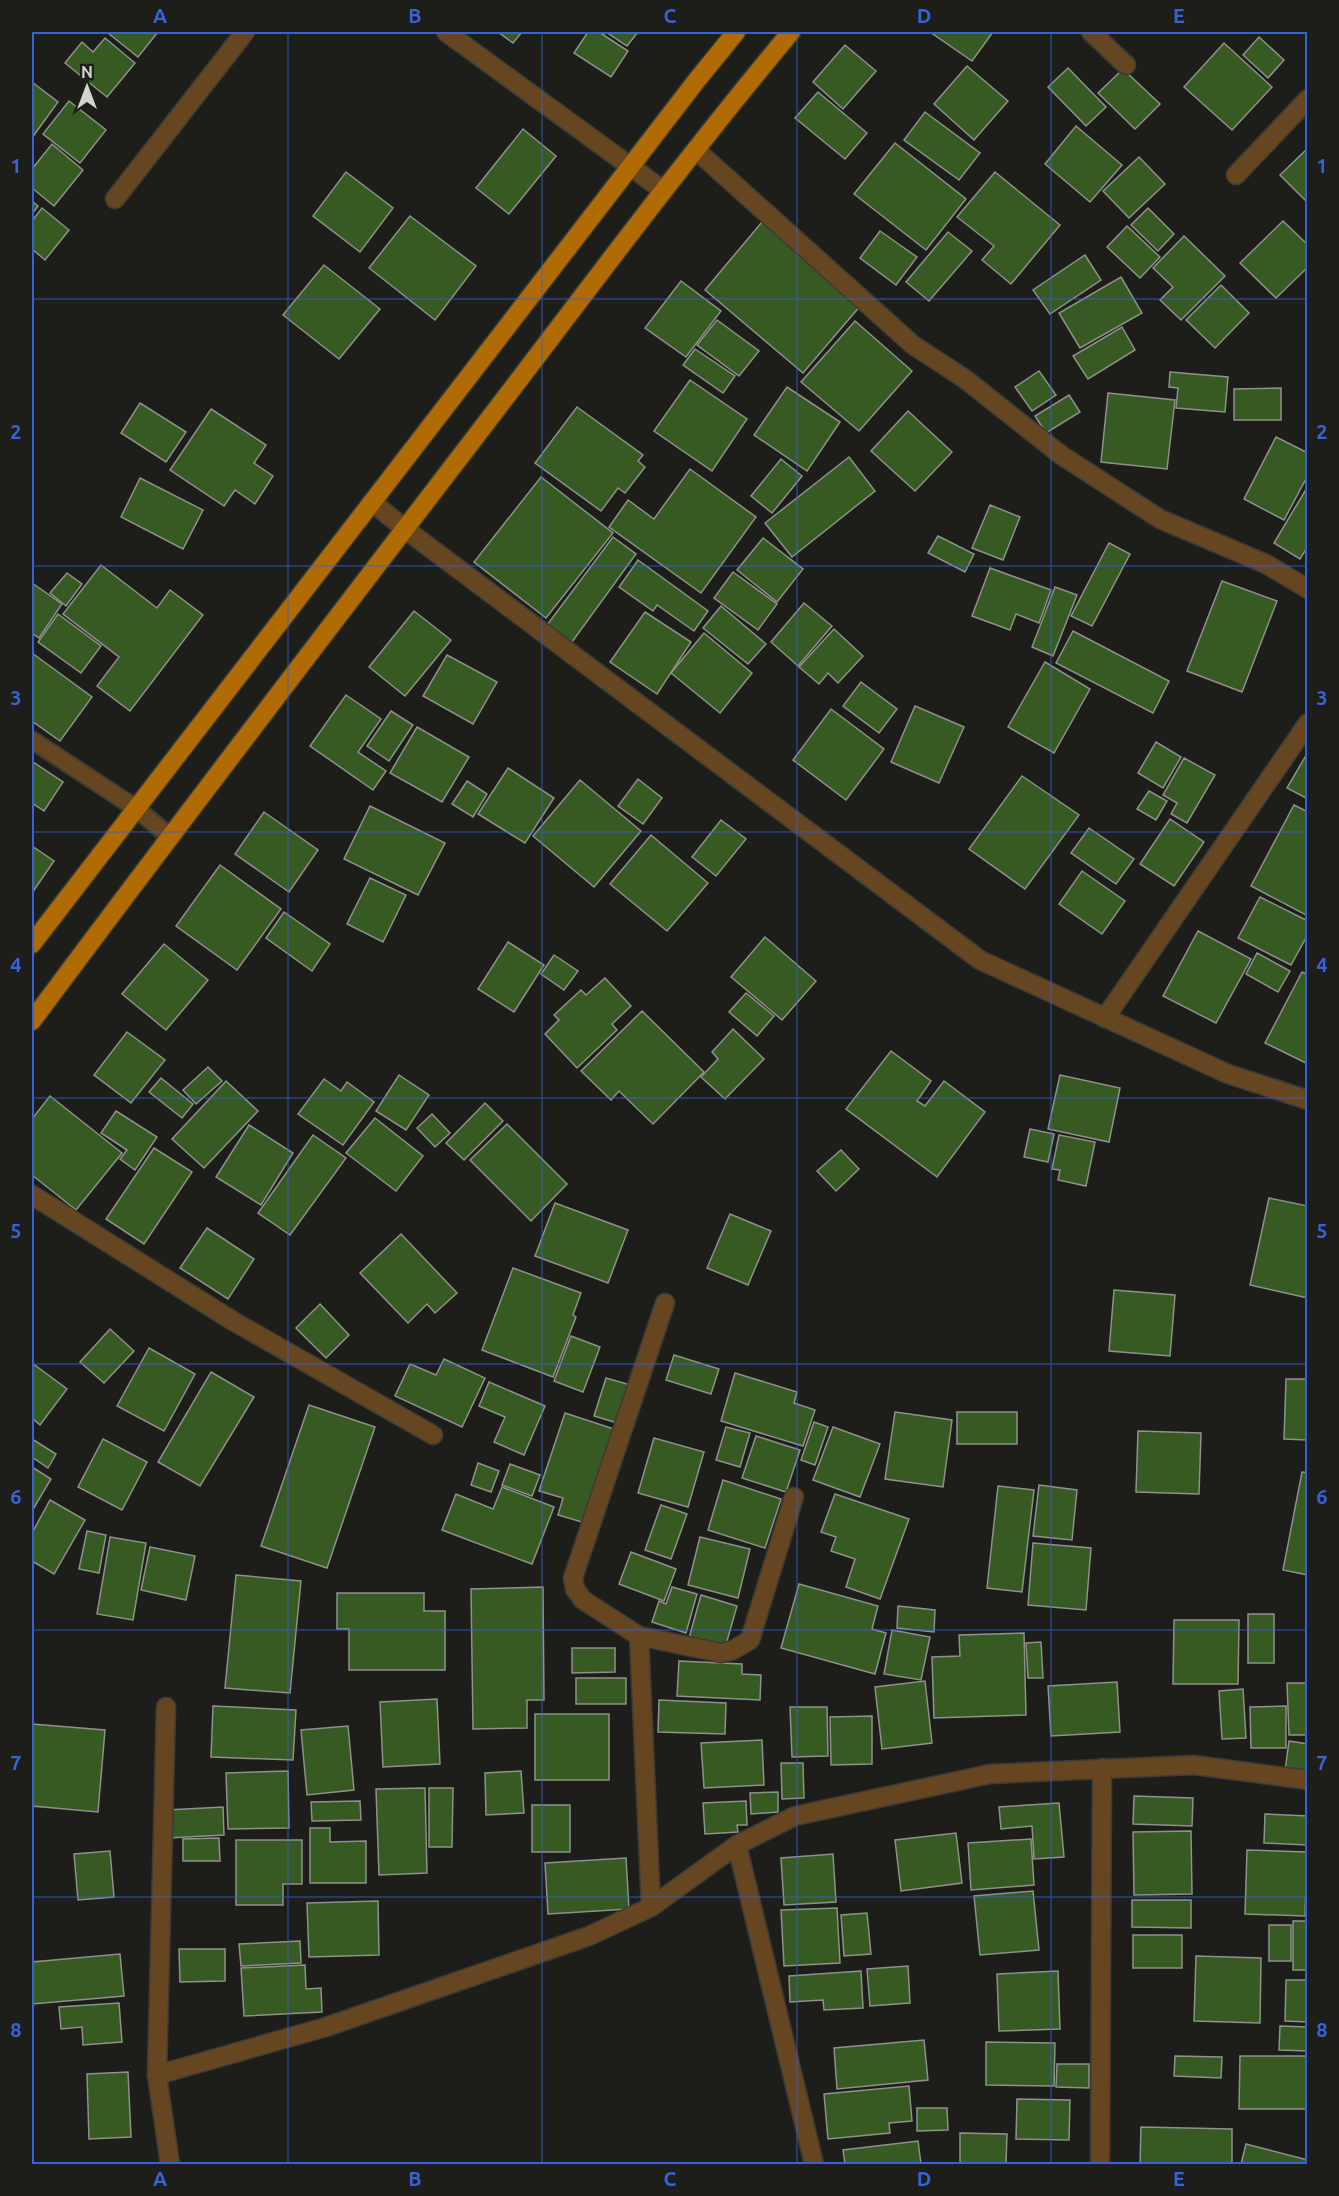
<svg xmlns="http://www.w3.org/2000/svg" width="1339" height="2196" font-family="Ubuntu,sans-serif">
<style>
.building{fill:#375a22;stroke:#8e918c;stroke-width:1.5}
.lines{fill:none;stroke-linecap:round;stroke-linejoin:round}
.lane-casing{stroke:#3a3a36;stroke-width:20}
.street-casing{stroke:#3a3a36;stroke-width:21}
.primary-casing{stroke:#3a3a36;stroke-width:21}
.lane{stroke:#664521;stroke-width:16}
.street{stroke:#664521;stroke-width:18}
.primary{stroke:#b06b05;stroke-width:18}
.grid{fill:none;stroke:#3862d7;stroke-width:1.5;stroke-opacity:0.55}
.neatline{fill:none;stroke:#3862d7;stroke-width:2}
.grid-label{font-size:20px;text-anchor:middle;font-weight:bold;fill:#3862d7}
</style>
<rect width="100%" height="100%" fill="#1d1d19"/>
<g class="building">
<polygon points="109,32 158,32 138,57 108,33"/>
<polygon points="498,32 522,32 513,43"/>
<polygon points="588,32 599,32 628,51 611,77 574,53"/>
<polygon points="606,32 638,32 627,46"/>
<polygon points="930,32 993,32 972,61"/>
<polygon points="1259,37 1284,60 1268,78 1243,55"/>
<polygon points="105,38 135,63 107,97 65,63 82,42 93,52"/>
<polygon points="1224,43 1272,87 1232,130 1184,87"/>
<polygon points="845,45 876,71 843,109 813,82"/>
<polygon points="967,66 1008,101 974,140 934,104"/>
<polygon points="1068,68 1106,107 1086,126 1048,87"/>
<polygon points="1123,69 1160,104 1135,129 1098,93"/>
<polygon points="32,82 58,102 34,135 32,133"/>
<polygon points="818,92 867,133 845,159 795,118"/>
<polygon points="69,101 106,130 80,163 43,134"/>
<polygon points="925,112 980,153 959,180 904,140"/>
<polygon points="1076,126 1122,165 1090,202 1045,164"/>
<polygon points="523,129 556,156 509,214 476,188"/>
<polygon points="895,143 966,199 926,250 854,194"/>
<polygon points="52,144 83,170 54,206 32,188 32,169"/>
<polygon points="1308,148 1308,197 1305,200 1280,175"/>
<polygon points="1139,157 1165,184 1129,218 1103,191"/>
<polygon points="346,172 393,208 360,252 313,216"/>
<polygon points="995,172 1060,225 1011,284 982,260 994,246 957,217"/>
<polygon points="32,201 38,206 32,214"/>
<polygon points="42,208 69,230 45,260 32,249 32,221"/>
<polygon points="1148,208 1174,234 1158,251 1131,225"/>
<polygon points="410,216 476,266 435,320 369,268"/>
<polygon points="1283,221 1308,245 1308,267 1276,298 1240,263"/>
<polygon points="762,222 861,305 803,373 705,290"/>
<polygon points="1127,226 1160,257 1140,278 1107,247"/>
<polygon points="880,231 917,257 896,285 860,258"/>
<polygon points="948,232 972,251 929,301 906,282"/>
<polygon points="1184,236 1225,276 1181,320 1160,300 1173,287 1153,268"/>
<polygon points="1085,255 1101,280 1050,314 1033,290"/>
<polygon points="324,265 380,309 339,359 283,315"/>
<polygon points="1121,277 1142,313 1080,348 1059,313"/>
<polygon points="681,281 721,311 686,357 645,328"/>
<polygon points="1221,285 1249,313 1215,348 1186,320"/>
<polygon points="717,320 759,351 739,376 697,345"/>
<polygon points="855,321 912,371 859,431 801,382"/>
<polygon points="1122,327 1135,350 1088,379 1073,356"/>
<polygon points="695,349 735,376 723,393 683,365"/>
<polygon points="1039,371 1056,395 1032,411 1015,387"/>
<polygon points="1170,372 1228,377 1225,412 1176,408 1178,388 1169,387"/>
<polygon points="690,380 747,419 712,471 654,431"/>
<polygon points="787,387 840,422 807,471 754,435"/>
<polygon points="1281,388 1281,420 1234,420 1234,389"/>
<polygon points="1108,393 1175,400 1167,469 1101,462"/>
<polygon points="1069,395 1080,412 1046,433 1035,416"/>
<polygon points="140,403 186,432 166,462 121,433"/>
<polygon points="577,407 643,455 638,461 645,467 625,493 618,488 601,511 535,463"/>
<polygon points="211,409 266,445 254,463 273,476 255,504 235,490 224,506 170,470"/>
<polygon points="908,411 952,452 915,491 871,451"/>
<polygon points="1276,437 1308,453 1308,475 1284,520 1244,499"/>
<polygon points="849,457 875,491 792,557 765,523"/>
<polygon points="781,459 802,476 772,513 751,496"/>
<polygon points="690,469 756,517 701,593 609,527 628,500 654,519"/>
<polygon points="541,477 613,533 546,618 474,562"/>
<polygon points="140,478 203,510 183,549 121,517"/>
<polygon points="1308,486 1308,546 1300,559 1274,543"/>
<polygon points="990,505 1020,517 1003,560 972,548"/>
<polygon points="938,536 974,554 965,572 928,553"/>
<polygon points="613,537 636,554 572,642 547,625"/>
<polygon points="763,538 803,569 777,602 737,570"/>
<polygon points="1109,543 1130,554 1092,626 1071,616"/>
<polygon points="638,560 708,611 694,631 657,605 653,611 619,587"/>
<polygon points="101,565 157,608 170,590 203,615 130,711 97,686 119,657 63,614"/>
<polygon points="990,568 1051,590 1039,623 1016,614 1010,630 972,616"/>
<polygon points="733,572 777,604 758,630 714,598"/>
<polygon points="67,573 82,584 66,606 50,593"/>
<polygon points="1222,581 1277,601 1242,692 1187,671"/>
<polygon points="32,583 62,604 39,638 32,633"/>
<polygon points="1055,587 1077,595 1053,656 1032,647"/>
<polygon points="804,603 832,626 798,666 771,642"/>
<polygon points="721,606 766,644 748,664 703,628"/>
<polygon points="414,611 451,640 405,696 369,667"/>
<polygon points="645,612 691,642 657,694 610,662"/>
<polygon points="58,614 101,646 81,673 38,642"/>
<polygon points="834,629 863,656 838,683 828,673 819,684 799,667"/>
<polygon points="1073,631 1169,681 1153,713 1056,663"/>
<polygon points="704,633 752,673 720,713 671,673"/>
<polygon points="32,653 92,697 60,741 32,721"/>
<polygon points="447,655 497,682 473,724 423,696"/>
<polygon points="1045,662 1090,689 1054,753 1008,727"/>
<polygon points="861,682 897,709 879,733 843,706"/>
<polygon points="346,695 381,719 358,752 386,771 373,790 310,746"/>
<polygon points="915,706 964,727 939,783 891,762"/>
<polygon points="831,709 884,749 846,800 793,760"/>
<polygon points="391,711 413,725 389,761 367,746"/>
<polygon points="417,727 469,757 442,802 390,773"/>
<polygon points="1156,742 1181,757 1163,788 1138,773"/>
<polygon points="1308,752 1308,799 1287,788"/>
<polygon points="1184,758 1215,775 1187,823 1171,814 1177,803 1163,795"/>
<polygon points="33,762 63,782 44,811 32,803"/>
<polygon points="508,768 554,798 525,843 478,814"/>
<polygon points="1022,776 1079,815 1025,889 969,849"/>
<polygon points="638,779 662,798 643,824 618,806"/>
<polygon points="580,780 641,831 594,887 533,836"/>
<polygon points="467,781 487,794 473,817 452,804"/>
<polygon points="1149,791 1167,801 1156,820 1137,809"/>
<polygon points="1294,805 1308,812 1308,916 1251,886"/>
<polygon points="370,806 445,843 418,895 344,859"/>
<polygon points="264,812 318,850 289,892 235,854"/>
<polygon points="1170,819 1204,842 1174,886 1140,864"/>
<polygon points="721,820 746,839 716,876 692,857"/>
<polygon points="1089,828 1134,859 1116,884 1071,853"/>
<polygon points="651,835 708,883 667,931 610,884"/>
<polygon points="32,846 54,861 32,893"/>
<polygon points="220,865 281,909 237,970 176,926"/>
<polygon points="1082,871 1125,901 1102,934 1059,904"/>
<polygon points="370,878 406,895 383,942 347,924"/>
<polygon points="1260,897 1308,921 1308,934 1291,965 1238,938"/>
<polygon points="284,912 330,944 312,971 266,938"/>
<polygon points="1198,931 1251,959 1216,1023 1163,996"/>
<polygon points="765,937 816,981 782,1020 731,977"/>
<polygon points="508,942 544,965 514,1012 478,989"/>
<polygon points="164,944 208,980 166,1030 122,994"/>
<polygon points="1257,953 1290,971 1278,992 1246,974"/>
<polygon points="554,955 578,971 564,990 541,974"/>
<polygon points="1302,972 1308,975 1308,1064 1265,1043"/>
<polygon points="605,978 631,1006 612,1024 617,1030 577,1068 545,1034 559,1020 554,1015 581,990 586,995"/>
<polygon points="746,993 774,1016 757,1036 729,1012"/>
<polygon points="642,1011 704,1072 653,1124 619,1091 611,1100 581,1071"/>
<polygon points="733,1029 764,1059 725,1099 701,1077 718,1059 712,1052"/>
<polygon points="127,1032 165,1060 131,1103 94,1075"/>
<polygon points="891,1051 931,1081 917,1101 925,1106 944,1081 985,1112 937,1177 846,1109"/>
<polygon points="208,1067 222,1081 196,1104 183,1090"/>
<polygon points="399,1075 429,1095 406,1130 376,1111"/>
<polygon points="1060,1075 1120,1088 1109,1142 1048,1129"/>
<polygon points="161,1078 193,1104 182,1118 149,1092"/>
<polygon points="324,1079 341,1091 347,1082 374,1102 343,1145 298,1114"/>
<polygon points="226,1081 258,1111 204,1168 172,1139"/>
<polygon points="50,1096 122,1153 76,1210 32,1175 32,1119"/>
<polygon points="485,1103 503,1121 464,1160 446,1143"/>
<polygon points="116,1111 157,1137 135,1170 120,1159 127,1150 101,1133"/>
<polygon points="432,1114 450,1133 435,1147 417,1128"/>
<polygon points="375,1118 423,1156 396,1191 346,1153"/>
<polygon points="507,1124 567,1184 531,1221 470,1160"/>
<polygon points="249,1125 293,1153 261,1205 216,1177"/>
<polygon points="1030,1129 1054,1134 1048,1162 1024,1157"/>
<polygon points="313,1135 346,1158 290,1235 258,1213"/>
<polygon points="1059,1135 1095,1142 1086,1186 1058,1180 1060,1170 1052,1169"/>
<polygon points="154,1148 192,1172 144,1244 106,1219"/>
<polygon points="841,1150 859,1169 836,1191 817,1171"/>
<polygon points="1269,1198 1308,1206 1308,1298 1250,1285"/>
<polygon points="555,1203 628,1230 608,1283 535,1256"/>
<polygon points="730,1214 771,1231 748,1285 707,1268"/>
<polygon points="207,1228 254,1259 228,1299 180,1268"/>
<polygon points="401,1234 457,1293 435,1313 427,1304 408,1323 360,1273"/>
<polygon points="513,1268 581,1293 573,1315 576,1317 553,1377 482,1350"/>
<polygon points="1114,1290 1175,1295 1170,1356 1109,1351"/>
<polygon points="320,1304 349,1335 326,1358 296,1328"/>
<polygon points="110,1329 134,1351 104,1383 80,1362"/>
<polygon points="571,1336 600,1347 583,1392 554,1381"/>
<polygon points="149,1348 195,1374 164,1431 117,1406"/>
<polygon points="674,1355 719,1369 711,1394 666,1380"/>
<polygon points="444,1359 485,1378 462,1427 395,1396 410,1364 436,1375"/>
<polygon points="32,1363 67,1389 40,1425 32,1418"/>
<polygon points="211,1372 254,1397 200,1486 158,1462"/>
<polygon points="735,1373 797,1392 794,1403 815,1410 803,1446 721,1421"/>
<polygon points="606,1378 634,1386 621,1424 594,1416"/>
<polygon points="1286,1379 1308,1379 1308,1440 1284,1439"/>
<polygon points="489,1382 545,1406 524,1455 494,1442 505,1417 479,1406"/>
<polygon points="309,1405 375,1427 327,1568 261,1546"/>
<polygon points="895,1412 952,1420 943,1487 885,1479"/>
<rect x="957" y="1412" width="60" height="32"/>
<polygon points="565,1413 620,1431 589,1524 558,1515 563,1498 539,1491"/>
<polygon points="814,1422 828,1427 815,1465 801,1460"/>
<polygon points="726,1427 750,1433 740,1467 716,1460"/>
<polygon points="833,1427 880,1444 860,1497 813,1480"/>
<polygon points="1138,1431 1201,1433 1199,1494 1136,1492"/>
<polygon points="756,1436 800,1450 786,1492 742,1478"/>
<polygon points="654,1438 704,1452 688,1507 638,1493"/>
<polygon points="32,1439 56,1454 48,1468 32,1457"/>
<polygon points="103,1439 147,1462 122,1510 78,1487"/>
<polygon points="478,1463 499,1471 491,1492 471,1485"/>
<polygon points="510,1464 540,1475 532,1496 502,1485"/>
<polygon points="32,1467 51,1479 32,1511"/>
<polygon points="1302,1472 1308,1473 1308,1575 1283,1570"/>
<polygon points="723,1480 781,1499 765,1548 708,1530"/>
<polygon points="1039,1485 1077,1490 1072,1540 1033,1536"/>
<polygon points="998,1486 1034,1490 1022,1592 987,1588"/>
<polygon points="502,1487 554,1507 532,1564 442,1530 456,1494 493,1509"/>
<polygon points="835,1494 909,1519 880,1599 846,1587 855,1559 831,1551 836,1537 821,1532"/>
<polygon points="50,1500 85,1520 54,1574 32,1561 32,1533"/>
<polygon points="661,1505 687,1514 671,1559 645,1550"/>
<polygon points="87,1531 106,1535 99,1573 79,1569"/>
<polygon points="110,1537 146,1543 133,1620 97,1614"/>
<polygon points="700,1537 750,1549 738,1598 688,1585"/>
<polygon points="1033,1543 1091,1548 1086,1610 1028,1605"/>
<polygon points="150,1547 195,1556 186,1600 141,1590"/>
<polygon points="631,1552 676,1569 664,1601 619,1584"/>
<polygon points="236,1575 301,1581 290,1693 225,1688"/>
<polygon points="799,1584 878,1606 872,1629 886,1633 875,1674 781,1648"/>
<polygon points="543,1587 544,1700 527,1700 527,1728 473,1729 471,1589"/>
<polygon points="672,1587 697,1594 686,1633 652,1622 659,1601 666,1604"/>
<polygon points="337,1593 424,1593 424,1611 445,1611 445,1670 349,1670 349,1629 337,1629"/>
<polygon points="701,1595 737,1606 725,1648 689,1638"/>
<polygon points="898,1606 935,1610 934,1632 897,1628"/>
<rect x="1248" y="1614" width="26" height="49"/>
<polygon points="1174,1620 1239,1620 1238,1684 1173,1684"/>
<polygon points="892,1630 930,1637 921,1680 884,1674"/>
<polygon points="1024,1633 1026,1715 934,1718 932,1657 960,1656 959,1635"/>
<polygon points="1041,1642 1043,1678 1028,1678 1026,1643"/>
<polygon points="572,1648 615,1648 615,1672 572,1673"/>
<polygon points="679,1661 742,1664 742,1674 761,1675 760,1700 677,1696"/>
<rect x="576" y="1678" width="50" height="26"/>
<polygon points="925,1681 932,1743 882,1749 875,1687"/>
<polygon points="1117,1682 1120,1732 1051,1736 1048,1686"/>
<polygon points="1287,1683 1307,1683 1308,1735 1289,1735"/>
<polygon points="1243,1689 1246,1738 1222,1739 1219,1691"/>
<polygon points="437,1699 440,1764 383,1767 380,1702"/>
<polygon points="659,1700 726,1703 725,1734 658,1732"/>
<polygon points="213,1706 296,1710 293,1760 211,1757"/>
<polygon points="1286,1706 1286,1748 1251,1748 1250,1707"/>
<polygon points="790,1707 827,1707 828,1756 792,1757"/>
<rect x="535" y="1714" width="74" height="66"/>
<polygon points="872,1716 872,1764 831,1765 830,1717"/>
<polygon points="32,1724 105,1730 98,1812 32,1806"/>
<polygon points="348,1726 354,1790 307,1795 301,1730"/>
<polygon points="762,1740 764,1785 704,1788 701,1743"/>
<polygon points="1289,1741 1308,1744 1308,1774 1285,1771"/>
<polygon points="781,1763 803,1763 804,1798 782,1799"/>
<polygon points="288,1771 289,1828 228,1829 226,1773"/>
<polygon points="521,1771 524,1813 486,1815 485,1773"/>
<polygon points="425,1788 427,1873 379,1875 376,1789"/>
<polygon points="429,1788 453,1788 452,1847 429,1847"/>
<polygon points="778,1792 778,1812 751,1814 750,1793"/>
<polygon points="1134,1796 1193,1798 1192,1826 1133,1824"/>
<polygon points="360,1801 361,1820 312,1821 311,1802"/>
<polygon points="746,1801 747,1825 737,1825 738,1832 705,1834 703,1803"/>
<polygon points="1059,1803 1064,1857 1034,1859 1032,1826 1001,1829 999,1807"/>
<rect x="532" y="1805" width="38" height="47"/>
<polygon points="223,1807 224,1835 168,1838 167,1810"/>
<polygon points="1265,1814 1308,1816 1308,1845 1264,1843"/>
<polygon points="310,1828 330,1828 330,1842 366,1841 366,1883 310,1883"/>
<polygon points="1191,1831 1192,1894 1134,1895 1133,1832"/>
<polygon points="956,1833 962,1883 901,1891 895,1840"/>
<polygon points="219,1838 220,1861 183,1861 183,1839"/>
<polygon points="1031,1839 1034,1885 971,1890 968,1843"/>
<polygon points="236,1840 302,1840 302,1884 283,1884 283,1905 236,1905"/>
<polygon points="1247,1850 1307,1852 1305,1916 1245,1914"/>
<polygon points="110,1851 114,1897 78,1900 74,1854"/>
<polygon points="833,1854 836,1902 784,1905 781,1858"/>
<polygon points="626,1858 629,1909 548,1914 545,1863"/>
<polygon points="1033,1891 1039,1950 980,1955 974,1896"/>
<polygon points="1132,1900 1191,1900 1191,1928 1132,1927"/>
<polygon points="378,1901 379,1955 309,1957 307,1903"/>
<polygon points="837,1908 840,1963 784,1966 781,1910"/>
<polygon points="867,1913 871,1954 844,1956 841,1915"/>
<rect x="1293" y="1921" width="15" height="49"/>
<rect x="1269" y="1925" width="22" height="36"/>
<rect x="1133" y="1935" width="49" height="33"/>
<polygon points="300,1941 301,1963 241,1966 239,1944"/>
<polygon points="179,1949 225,1949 225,1981 180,1982"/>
<polygon points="120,1954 124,1996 32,2004 32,1962"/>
<polygon points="1196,1956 1261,1958 1260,2023 1194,2021"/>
<polygon points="305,1965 306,1989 321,1988 322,2012 244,2016 241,1968"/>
<polygon points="908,1966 910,2003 870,2006 867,1969"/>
<polygon points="861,1971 863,2008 824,2010 823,2000 790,2002 789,1976"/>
<polygon points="1058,1971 1060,2029 999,2031 997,1974"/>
<polygon points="1286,1980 1308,1980 1308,2022 1285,2021"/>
<polygon points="119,2003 122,2042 83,2045 82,2027 61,2029 59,2007"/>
<polygon points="1280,2026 1308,2027 1308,2051 1279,2050"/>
<polygon points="924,2040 928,2080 837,2089 834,2048"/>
<polygon points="986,2042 1055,2043 1054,2086 986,2085"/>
<polygon points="1175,2056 1222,2057 1221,2078 1174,2076"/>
<polygon points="1240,2056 1308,2056 1308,2109 1239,2109"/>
<polygon points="1057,2064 1089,2064 1089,2088 1056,2087"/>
<polygon points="128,2072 131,2137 89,2139 87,2074"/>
<polygon points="909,2086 912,2121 889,2123 890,2133 828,2139 824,2094"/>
<polygon points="1017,2099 1070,2100 1069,2140 1016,2139"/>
<polygon points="917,2108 947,2108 948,2130 917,2131"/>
<polygon points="1141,2127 1232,2129 1232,2164 1140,2164"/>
<polygon points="960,2133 1007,2134 1006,2164 960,2164"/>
<polygon points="918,2141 921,2164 845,2164 843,2150"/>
<polygon points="1246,2144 1308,2160 1308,2164 1241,2164"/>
</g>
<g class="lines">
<g class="lane-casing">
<polyline id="lane" points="32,740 137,809 169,836"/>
</g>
<g class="street-casing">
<g id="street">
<polyline points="446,32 664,191"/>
<polyline points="1091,32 1126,65"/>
<polyline points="696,150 913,345 965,379 1061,455 1160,519 1266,564 1308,589"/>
<polyline points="1236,175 1308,99"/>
<polyline points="115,199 245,32"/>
<polyline points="372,502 405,529 980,960 1228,1074 1308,1100"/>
<polyline points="1105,1018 1308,723"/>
<polyline points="32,1195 233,1321 433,1435"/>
<polyline points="665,1303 573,1578 575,1589 583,1600 639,1636 721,1653 733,1650 750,1640 794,1497"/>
<polyline points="639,1636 651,1907"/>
<polyline points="166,1707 157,2075 170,2164"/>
<polyline points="737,1845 814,2164"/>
<polyline points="157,2075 326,2027 589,1936 651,1907 737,1845 795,1816 990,1774 1194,1765 1308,1780"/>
<polyline points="1100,2164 1102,1768"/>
</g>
</g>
<g class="primary-casing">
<g id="primary">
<polyline points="32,944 697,80 736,32"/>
<path d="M 32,1021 C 180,822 331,625 483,427 C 584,295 684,160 791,32"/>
</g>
</g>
<use href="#lane" class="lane"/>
<use href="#street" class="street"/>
<use href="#primary" class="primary"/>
</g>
<path class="grid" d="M 288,32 L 288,2164M 542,32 L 542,2164M 797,32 L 797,2164M 1051,32 L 1051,2164M 32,299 L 1308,299M 32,566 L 1308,566M 32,832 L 1308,832M 32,1098 L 1308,1098M 32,1364 L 1308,1364M 32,1630 L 1308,1630M 32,1897 L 1308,1897"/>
<rect width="1339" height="2196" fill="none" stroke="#1d1d19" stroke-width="66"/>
<g transform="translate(87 87)" stroke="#1d1d19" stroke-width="4.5" paint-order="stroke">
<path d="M0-4.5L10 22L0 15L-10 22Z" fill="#d3d3d1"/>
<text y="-9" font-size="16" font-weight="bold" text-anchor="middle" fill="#d3d3d1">N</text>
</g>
<rect x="33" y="33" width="1273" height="2130" class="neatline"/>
<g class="grid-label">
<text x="160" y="23">A</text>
<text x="415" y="23">B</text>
<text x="670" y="23">C</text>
<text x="924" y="23">D</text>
<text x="1179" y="23">E</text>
<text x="16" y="173">1</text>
<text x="1322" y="173">1</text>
<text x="16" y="439">2</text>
<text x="1322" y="439">2</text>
<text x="16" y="705">3</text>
<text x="1322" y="705">3</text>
<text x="16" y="972">4</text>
<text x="1322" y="972">4</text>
<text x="16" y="1238">5</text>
<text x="1322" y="1238">5</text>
<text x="16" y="1504">6</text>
<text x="1322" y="1504">6</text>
<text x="16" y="1770">7</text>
<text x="1322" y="1770">7</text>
<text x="16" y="2037">8</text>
<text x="1322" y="2037">8</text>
<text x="160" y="2186">A</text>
<text x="415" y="2186">B</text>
<text x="670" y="2186">C</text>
<text x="924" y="2186">D</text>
<text x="1179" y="2186">E</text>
</g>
</svg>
